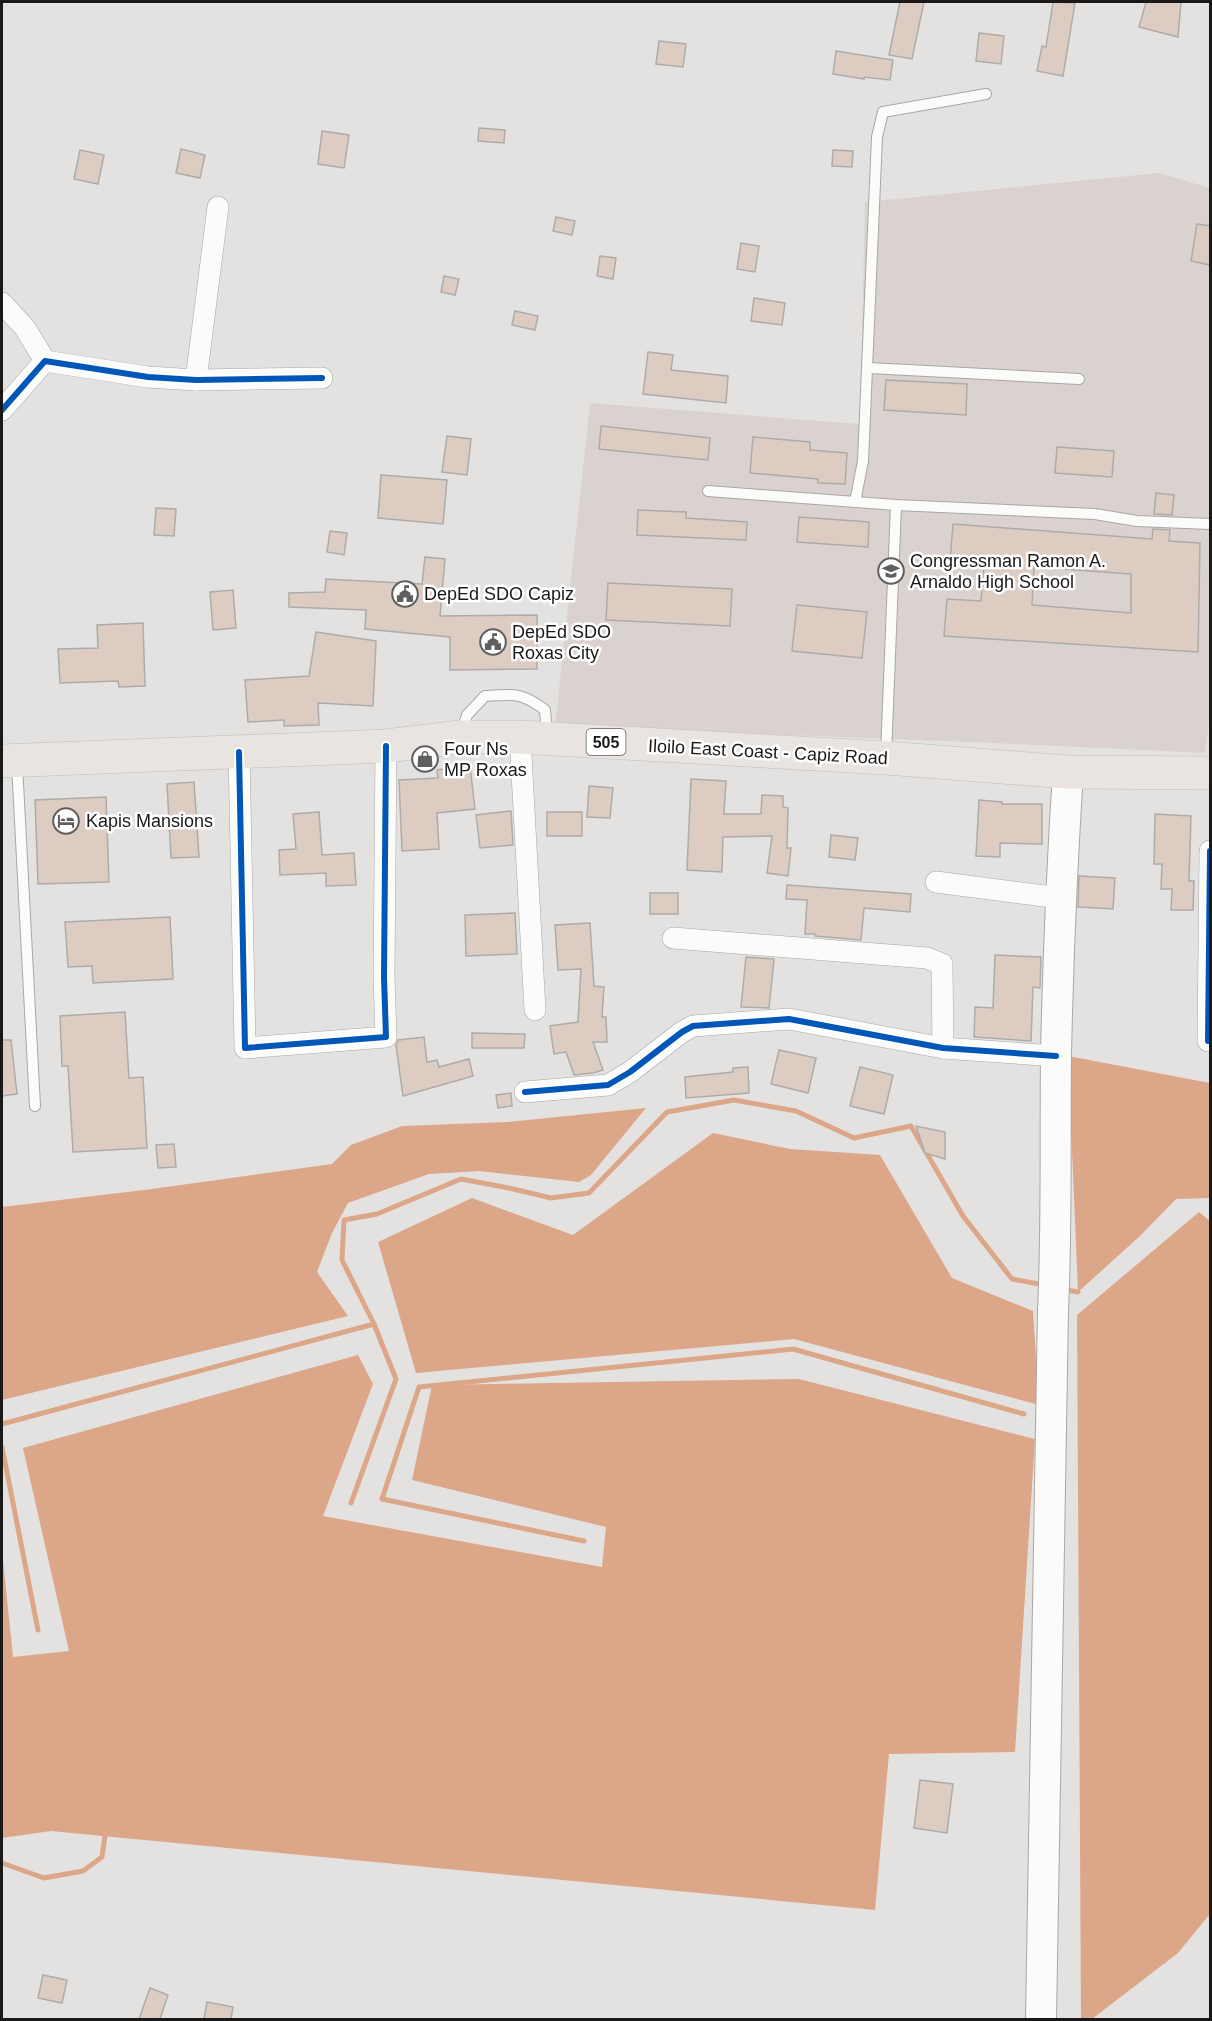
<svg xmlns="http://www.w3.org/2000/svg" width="1212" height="2021" font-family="Helvetica,sans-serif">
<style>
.built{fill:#dad2ce}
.water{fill:#dca788}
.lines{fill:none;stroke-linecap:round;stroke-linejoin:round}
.stream{stroke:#dca788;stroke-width:5}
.building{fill:#dcccc2;stroke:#adacaa;stroke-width:1.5;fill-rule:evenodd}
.service-casing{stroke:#a8a7a5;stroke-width:12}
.minor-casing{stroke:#a8a7a5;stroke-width:22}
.secondary-casing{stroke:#a8a7a5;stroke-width:32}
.primary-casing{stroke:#bfbebd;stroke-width:34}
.service{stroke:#fbfbfa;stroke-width:10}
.minor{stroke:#fbfbfa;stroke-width:21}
.secondary{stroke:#fbfbfa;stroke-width:30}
.primary{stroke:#e9e4e0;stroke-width:33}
.cycleway-casing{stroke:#fff;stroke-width:10}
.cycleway{stroke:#0057b8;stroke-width:6}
.labels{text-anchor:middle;stroke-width:5;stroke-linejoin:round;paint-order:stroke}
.shield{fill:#fff;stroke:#5f5e5d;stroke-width:1.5}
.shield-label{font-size:16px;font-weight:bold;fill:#1b1918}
.poi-label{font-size:18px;fill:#1b1918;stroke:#fff;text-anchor:start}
.street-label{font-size:18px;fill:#1b1918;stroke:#fff}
</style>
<rect width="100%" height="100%" fill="#e4e2e0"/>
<polygon class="built" points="1159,173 1210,188 1210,718 1205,753 971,742 555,726 590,403 860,424 865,202"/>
<g class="water">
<polygon points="1068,1056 1210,1083 1210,1198 1176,1199 1140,1236 1078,1292"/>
<polygon points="646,1108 591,1175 579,1182 479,1171 429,1174 348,1203 332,1233 317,1272 348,1316 2,1400 2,1207 152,1189 332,1164 351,1145 402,1126 507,1122"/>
<polygon points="713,1133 790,1149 880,1155 952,1278 1033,1311 1039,1405 794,1339 416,1373 378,1242 472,1198 573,1235"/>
<polygon points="1199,1212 1210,1221 1210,1914 1178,1953 1092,2019 1081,2019 1077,1315"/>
<polygon points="358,1355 373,1384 323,1516 602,1567 606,1527 412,1480 432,1385 799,1379 1035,1439 1015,1752 889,1754 875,1910 51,1831 2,1838 2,1550 13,1657 69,1651 23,1448"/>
</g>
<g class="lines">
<g class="stream">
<polyline points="1062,1289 1078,1292"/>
<polyline points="2,1424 374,1324 342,1260 344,1220 377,1214 461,1179 509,1188 551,1198 589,1193 667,1112 734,1100 796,1111 854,1138 911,1126 963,1216 1012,1279 1044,1285"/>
<polyline points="2,1447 38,1630"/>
<polyline points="351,1503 396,1379 374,1324"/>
<polyline points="584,1541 382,1499 419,1387 793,1349 1024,1414"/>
<polyline points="2,1863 44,1878 83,1871 102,1857 105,1836"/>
</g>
</g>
<g class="building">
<polygon points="900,2 924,2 912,59 889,55"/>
<polygon points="1053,2 1075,3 1063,76 1037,71 1042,46 1046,47"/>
<polygon points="1146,2 1181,2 1178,37 1139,27"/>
<polygon points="979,33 1004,36 1001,64 976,61"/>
<polygon points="659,41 686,44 683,67 656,64"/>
<polygon points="836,51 893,60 890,80 864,77 864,79 833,74"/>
<polygon points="479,128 505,130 504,143 478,141"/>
<polygon points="322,131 349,135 344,168 318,164"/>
<polygon points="181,149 205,155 200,178 176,173"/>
<polygon points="80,150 104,155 98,184 74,179"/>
<polygon points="833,150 853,151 852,167 832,166"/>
<polygon points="556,217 575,221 572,235 553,231"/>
<polygon points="1197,224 1210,226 1210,265 1191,261"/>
<polygon points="741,243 759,246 755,272 737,269"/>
<polygon points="600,256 616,258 613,279 597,276"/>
<polygon points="444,276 459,279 455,295 441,292"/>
<polygon points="754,298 785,303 782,325 751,321"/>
<polygon points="515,311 538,316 535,330 512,325"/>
<polygon points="648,352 673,355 671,370 728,376 726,403 643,394"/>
<polygon points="886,380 967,384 966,415 884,410"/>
<polygon points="601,426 710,438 708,460 599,449"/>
<polygon points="447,436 471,439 467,475 442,472"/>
<polygon points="753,437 810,442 810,450 847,453 845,484 818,483 818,479 750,473"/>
<polygon points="1057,447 1114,451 1112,477 1055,473"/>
<polygon points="381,475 447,480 443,524 378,518"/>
<polygon points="1156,493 1174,495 1172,515 1154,514"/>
<polygon points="156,508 176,509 174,536 154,535"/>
<polygon points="638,510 686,512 686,518 747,522 746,540 637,535"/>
<polygon points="799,517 869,522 868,547 797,542"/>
<path d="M 953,524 L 1152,539 L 1153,529 L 1170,530 L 1169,541 L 1200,543 L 1198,652 L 944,636 L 947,599 L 981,601 L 984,564 L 950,561 ZM 1034,567 L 1131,574 L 1131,613 L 1032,605 Z"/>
<polygon points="330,531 347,533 344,555 327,552"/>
<polygon points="425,557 445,559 440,616 537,615 537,669 450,670 450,637 365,629 366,610 289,607 289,593 325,592 326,579 422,584"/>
<polygon points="608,583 732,589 730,626 606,620"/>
<polygon points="233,590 236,628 213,630 210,592"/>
<polygon points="797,605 867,612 862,658 792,651"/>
<polygon points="143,623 145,686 119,687 118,681 60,683 58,649 98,648 97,625"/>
<polygon points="316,632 376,641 373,706 318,703 319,725 284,726 284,720 248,722 245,680 309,676"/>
<polygon points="470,766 475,809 437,813 439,849 402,851 399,780 438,778 437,770"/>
<polygon points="691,779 726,781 724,814 761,814 762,795 783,796 783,807 788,808 787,848 791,848 788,876 767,873 772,836 723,837 722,872 687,870"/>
<polygon points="194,782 199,857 171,858 167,784"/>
<polygon points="589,786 613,788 610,818 587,817"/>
<polygon points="106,797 109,882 38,884 35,800"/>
<polygon points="979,800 1002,802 1002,804 1042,804 1042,844 1000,843 1000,857 976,856"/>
<polygon points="511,811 513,845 480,848 476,815"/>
<polygon points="319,812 322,855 354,853 356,885 326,886 326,873 280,875 279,850 296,849 293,814"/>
<rect x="547" y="812" width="35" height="24"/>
<polygon points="1155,814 1191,816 1189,881 1194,881 1193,910 1171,910 1172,889 1161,889 1162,864 1154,864"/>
<polygon points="831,835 858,838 855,860 829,857"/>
<polygon points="1079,876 1115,878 1113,909 1078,907"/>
<polygon points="787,885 911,894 910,912 864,908 861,940 815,936 815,934 805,934 807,900 786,899"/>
<rect x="650" y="893" width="28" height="21"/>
<polygon points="515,913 517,954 466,956 465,915"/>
<polygon points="170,917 173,979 93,983 92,966 68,967 65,922"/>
<polygon points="590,923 594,986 604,987 602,1017 606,1017 607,1042 593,1042 603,1070 593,1073 574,1075 566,1052 554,1054 550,1026 578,1022 581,969 558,970 555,925"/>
<polygon points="995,955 1041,957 1040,988 1033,987 1031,1041 974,1037 975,1007 993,1008"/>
<polygon points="746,957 774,959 769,1008 741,1007"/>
<polygon points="125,1012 129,1078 143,1077 147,1148 73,1152 68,1066 62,1066 60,1016"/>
<polygon points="472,1033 525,1034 524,1048 472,1048"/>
<polygon points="424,1037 427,1062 437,1060 439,1067 469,1059 473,1076 403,1096 396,1045 398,1040"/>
<polygon points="2,1040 11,1040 17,1094 2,1096"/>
<polygon points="779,1050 816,1058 808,1093 771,1084"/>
<polygon points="748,1067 749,1093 686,1098 685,1077 733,1072 733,1068"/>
<polygon points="860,1067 893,1075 884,1114 850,1106"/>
<polygon points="511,1093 512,1106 498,1108 496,1095"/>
<polygon points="916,1126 945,1132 945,1159 925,1153"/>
<polygon points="174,1144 176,1167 158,1168 156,1145"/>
<polygon points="920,1780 953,1784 947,1833 914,1828"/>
<polygon points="43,1975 67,1980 62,2003 38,1998"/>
<polygon points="150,1988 168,1995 160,2019 139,2019"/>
<polygon points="207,2002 233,2007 231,2019 204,2019"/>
</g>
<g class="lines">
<g class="service-casing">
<g id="service">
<polyline points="869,368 1079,379"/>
<polyline points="708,491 896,505 1095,514 1137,521 1210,524"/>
<polyline points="855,502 863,461 877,137 883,112 986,94"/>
<path d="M 461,734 L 467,715 L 485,696 C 513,694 522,692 545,710 L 547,735"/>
<polyline points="886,755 896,505"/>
<polyline points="17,764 35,1106"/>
</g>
</g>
<g class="minor-casing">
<g id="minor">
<polyline points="2,303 25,328 45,361"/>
<polyline points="196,380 218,207"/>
<polyline points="2,410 45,361 148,377 196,380 322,378"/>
<polyline points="520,737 535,1010"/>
<polyline points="239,752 245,1048 386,1037 384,977 386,746"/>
<polyline points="936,882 1060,898"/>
<polyline points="673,938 927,958 942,964 943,1048"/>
<polyline points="1208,1041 1210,851"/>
<polyline points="525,1092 608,1085 630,1072 682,1032 693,1026 789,1019 943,1048 1056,1056"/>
</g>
</g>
<g class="secondary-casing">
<path id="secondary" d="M 1041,2020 L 1053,1310 C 1057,1225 1055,1140 1056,1055 C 1058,960 1062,866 1068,772"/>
</g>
<g class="primary-casing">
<polyline id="primary" points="2,761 386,746 460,737 520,737 886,758 1068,772 1210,773"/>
</g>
<use href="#service" class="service"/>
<use href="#minor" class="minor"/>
<use href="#secondary" class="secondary"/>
<use href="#primary" class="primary"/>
<g class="cycleway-casing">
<g id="cycleway">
<polyline points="2,410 45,361 148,377 196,380 322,378"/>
<polyline points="239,752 245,1048 386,1037 384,977 386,746"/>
<polyline points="1208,1041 1210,851"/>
<polyline points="525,1092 608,1085 630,1072 682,1032 693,1026 789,1019 943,1048 1056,1056"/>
</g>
</g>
<use href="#cycleway" class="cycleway"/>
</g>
<defs>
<g id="school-ring" transform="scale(1.35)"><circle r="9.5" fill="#fff" stroke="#615f5e" stroke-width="1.5"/><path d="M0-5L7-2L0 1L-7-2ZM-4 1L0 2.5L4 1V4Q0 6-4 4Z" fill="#615f5e"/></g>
<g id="civic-ring" transform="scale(1.35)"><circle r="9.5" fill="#fff" stroke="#615f5e" stroke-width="1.5"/><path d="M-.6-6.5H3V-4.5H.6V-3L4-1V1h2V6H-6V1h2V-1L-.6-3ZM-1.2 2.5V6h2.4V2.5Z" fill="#615f5e"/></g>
<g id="shop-ring" transform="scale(1.35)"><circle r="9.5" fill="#fff" stroke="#615f5e" stroke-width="1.5"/><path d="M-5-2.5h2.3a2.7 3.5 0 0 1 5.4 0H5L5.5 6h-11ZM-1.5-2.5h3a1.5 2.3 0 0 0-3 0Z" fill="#615f5e"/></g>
<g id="hotel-ring" transform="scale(1.35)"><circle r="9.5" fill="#fff" stroke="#615f5e" stroke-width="1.5"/><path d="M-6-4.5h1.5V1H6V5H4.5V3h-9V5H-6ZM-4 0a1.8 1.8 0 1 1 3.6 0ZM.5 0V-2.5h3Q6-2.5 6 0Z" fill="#615f5e"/></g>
</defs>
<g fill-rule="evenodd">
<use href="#school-ring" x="891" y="571"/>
<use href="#civic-ring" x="405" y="594"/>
<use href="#civic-ring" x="493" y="642"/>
<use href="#shop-ring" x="425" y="759"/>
<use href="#hotel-ring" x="66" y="821"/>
</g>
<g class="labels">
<rect class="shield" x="586.5" y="729" width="39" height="26" rx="4.5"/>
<g class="shield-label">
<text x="606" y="748">505</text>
</g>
<g class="poi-label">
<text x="910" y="567">Congressman Ramon A.<tspan x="910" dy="21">Arnaldo High School</tspan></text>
<text x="424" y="600">DepEd SDO Capiz</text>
<text x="512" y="638">DepEd SDO<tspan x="512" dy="21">Roxas City</tspan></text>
<text x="444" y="755">Four Ns<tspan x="444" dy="21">MP Roxas</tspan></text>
<text x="86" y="827">Kapis Mansions</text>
</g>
<g class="street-label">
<text transform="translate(768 752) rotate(3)" y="6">Iloilo East Coast - Capiz Road</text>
</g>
</g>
<rect width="1212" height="2021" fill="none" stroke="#1b1918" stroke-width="6"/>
</svg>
